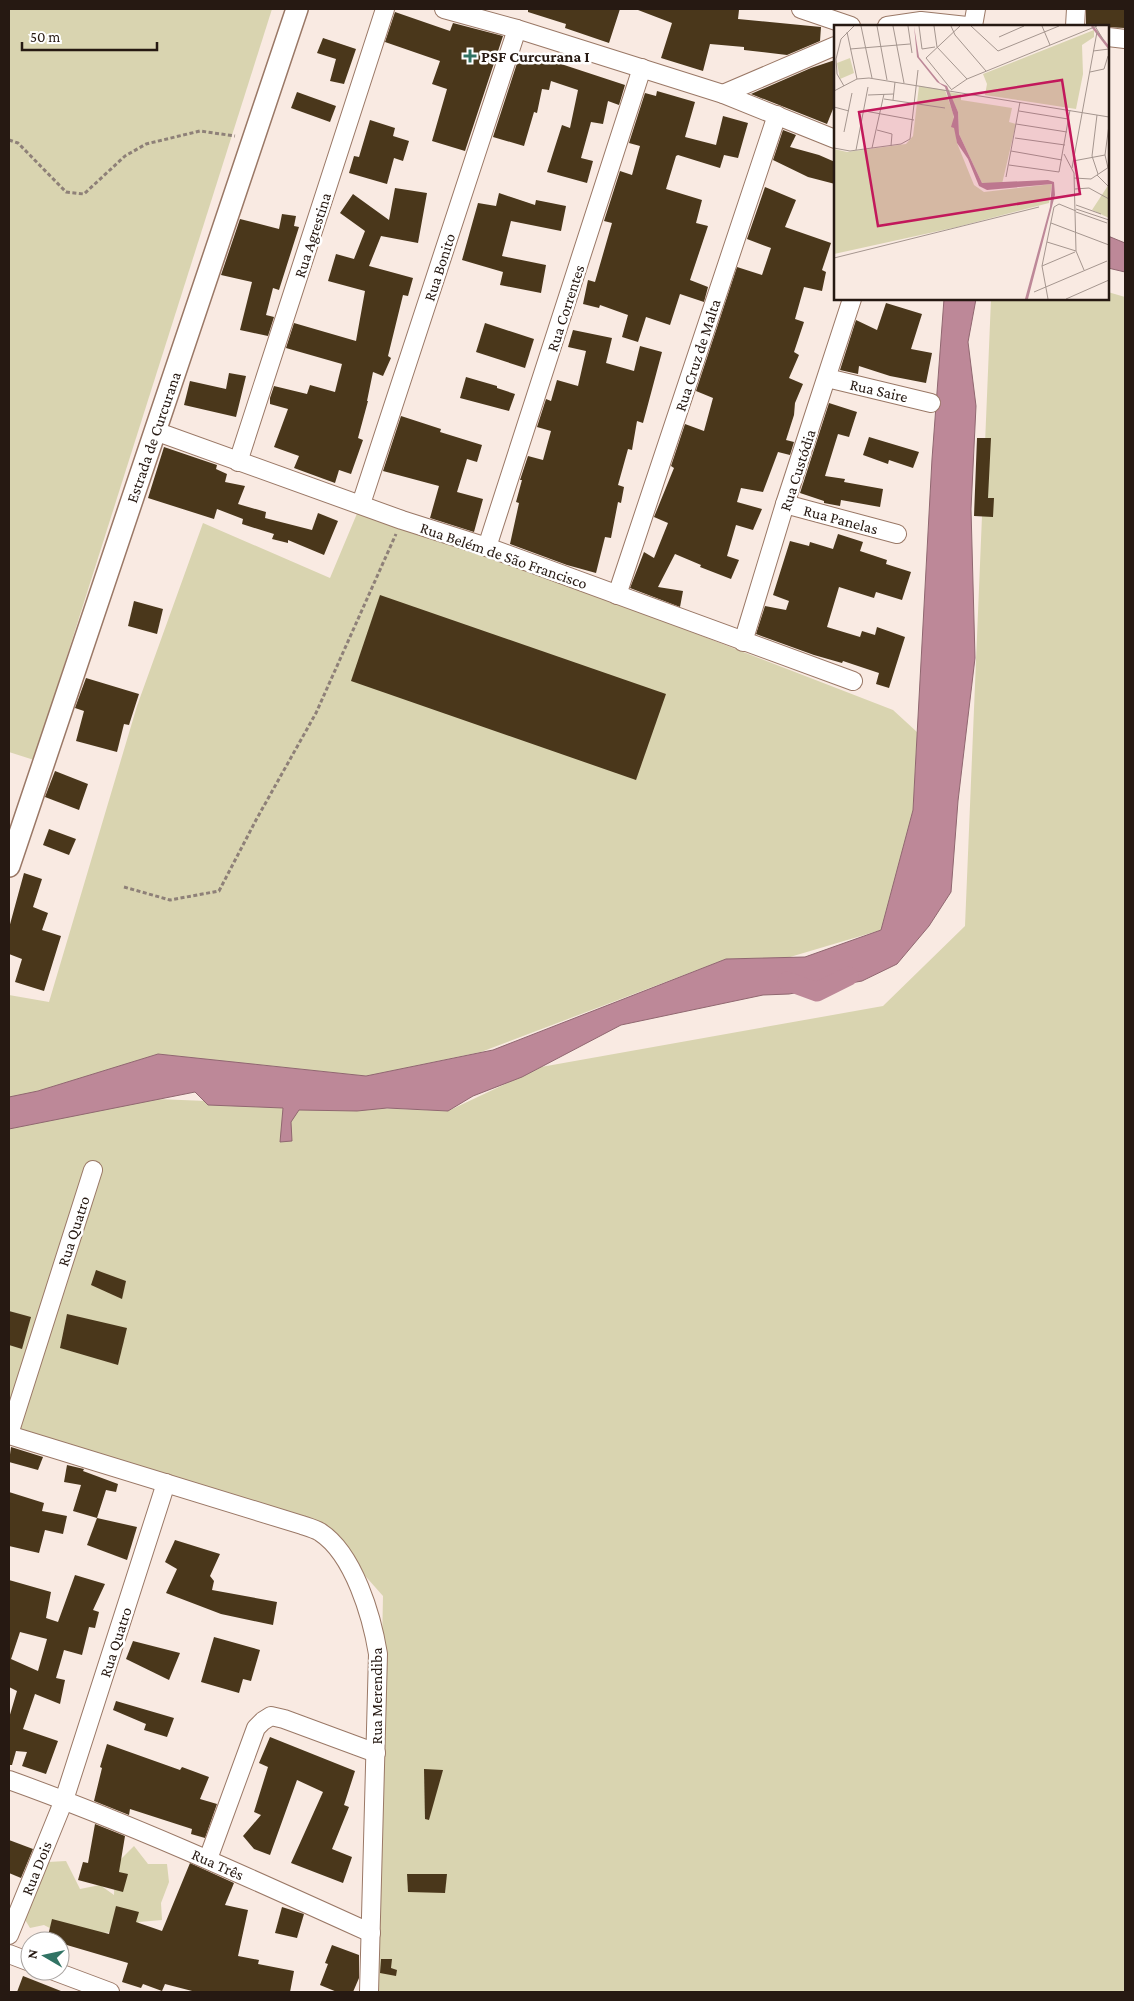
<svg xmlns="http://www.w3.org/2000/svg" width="1134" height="2001" font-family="'Crimson Pro',serif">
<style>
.green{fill:#d9d4b0}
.water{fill:#bd8898;stroke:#906770}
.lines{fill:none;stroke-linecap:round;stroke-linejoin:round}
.canal{stroke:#bd8898;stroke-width:19}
.building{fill:#4a371b;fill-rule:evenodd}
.minor-casing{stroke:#9a7866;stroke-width:20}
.major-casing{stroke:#9a7866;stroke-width:24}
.path{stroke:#8e8078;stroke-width:3;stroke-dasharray:4 2.5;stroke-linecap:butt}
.minor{stroke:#fff;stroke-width:18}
.major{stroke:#fff;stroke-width:21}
.poi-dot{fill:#317364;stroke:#fff;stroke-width:2}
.labels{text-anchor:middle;stroke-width:5;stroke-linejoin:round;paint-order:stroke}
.poi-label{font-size:16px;font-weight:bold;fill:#261912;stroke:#fff;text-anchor:start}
.street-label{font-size:16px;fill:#261912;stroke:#fff}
.inset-river{fill:none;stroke:#bd8898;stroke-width:2.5}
.inset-road{fill:none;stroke:#a5968f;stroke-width:1}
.view{fill:#c2185b;fill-opacity:0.15;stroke:#c2185b;stroke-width:2.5}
.inset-edge{fill:none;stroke:#261912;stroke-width:2.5}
</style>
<rect width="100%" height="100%" fill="#f9eae2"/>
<g class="green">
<polygon points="9,9 272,9 34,760 9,752"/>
<polygon points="1108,292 1125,297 1125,1992 375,1992 383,1596 320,1525 9,1436 9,1126 157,1099 448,1111 541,1067 883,1006 965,926 991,299 1108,299"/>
<polygon points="361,504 893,710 917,732 913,810 881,930 790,957 726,959 481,1052 366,1076 158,1054 9,1100 9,995 49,1002 137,706 203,523 330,578"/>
<polygon points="134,1846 148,1864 167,1864 169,1882 161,1903 162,1920 139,1922 130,1932 61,1934 44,1925 30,1928 24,1918 48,1862 66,1861 80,1889 100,1885 114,1895 115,1865"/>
</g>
<g class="water">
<polygon points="1108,236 1125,243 1125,272 1108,268"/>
<polygon points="944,299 976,299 968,342 976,406 971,509 975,658 958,801 951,892 929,926 897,964 862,981 789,994 763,995 621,1025 522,1077 473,1096 448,1111 387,1108 357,1111 299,1110 291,1122 292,1141 280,1142 283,1108 208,1105 195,1092 9,1129 9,1097 38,1091 158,1054 366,1076 493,1050 726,959 805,957 881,930 913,810 932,459"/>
</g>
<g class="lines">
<polyline class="canal" points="787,981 817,992 849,976"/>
</g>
<g class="building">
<polygon points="528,9 620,9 609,43 565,28 566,24 528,12"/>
<polygon points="639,9 739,10 738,19 821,27 820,41 787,55 744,50 744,47 710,44 703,71 661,58 672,23 638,10"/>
<polygon points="1086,9 1125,9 1125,28 1086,26"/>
<polygon points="395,12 450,31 453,23 503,36 465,151 432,141 447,89 432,84 440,61 385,42"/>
<polygon points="323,38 356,49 344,84 330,81 336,59 317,53"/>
<polygon points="520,54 555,62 625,85 619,105 608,101 603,124 591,122 581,158 593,161 587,183 547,172 562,125 570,128 578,90 551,81 549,90 542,89 537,113 534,112 524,146 493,137"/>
<polygon points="835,60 835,104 827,124 751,94 811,68"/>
<polygon points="657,91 695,102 685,137 716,145 723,116 748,123 738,158 724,155 720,168 678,155 676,156 666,189 702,200 696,223 708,226 690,280 708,287 704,302 680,294 670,325 646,317 638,342 622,337 628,315 600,305 599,308 583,304 588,280 595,282 612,223 604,221 620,171 632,175 640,146 629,143 645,93 656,96"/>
<polygon points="297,92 336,106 330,122 291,108"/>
<polygon points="370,120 395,128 393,136 409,141 403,161 394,158 387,184 349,173 354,156 359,157"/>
<polygon points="783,130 796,135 790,147 819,155 835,162 835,184 808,177 773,160"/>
<polygon points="765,187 796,200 785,227 831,243 822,270 826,272 822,291 804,287 795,319 804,322 794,352 799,355 789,378 803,384 795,403 794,415 786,440 794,442 790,455 778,452 763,492 741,488 737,502 762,509 753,530 736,525 727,556 739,560 731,579 700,567 701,565 675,554 658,587 683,591 680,607 630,588 644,552 654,558 668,523 654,517 674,468 671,466 685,424 704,431 713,398 696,391 737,267 762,275 771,248 747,239"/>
<polygon points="395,188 427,193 418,243 381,236 369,266 413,278 408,296 403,295 388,356 391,358 383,376 373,372 367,401 368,401 358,438 363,440 351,474 339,470 335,483 294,468 299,456 274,447 288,409 270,404 270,398 274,386 307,394 310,385 335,392 342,364 286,348 294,323 356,341 365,291 328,281 336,254 354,259 365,231 340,213 353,194 389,220"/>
<polygon points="499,193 535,205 536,200 566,206 561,231 511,221 502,256 546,265 541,293 500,285 503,272 462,260 478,203 496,206"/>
<polygon points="282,214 296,216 294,226 299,227 279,290 273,288 266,315 274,317 268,336 240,330 252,282 221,275 240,219 279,229"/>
<polygon points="886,303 922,314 911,349 932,353 926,383 890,376 859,366 858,374 840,370 856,320 877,330"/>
<polygon points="485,323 534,339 525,368 476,352"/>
<polygon points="573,330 612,338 606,363 634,371 640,346 662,352 643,423 637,421 632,450 628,449 618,485 624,487 621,503 618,502 611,538 605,537 596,573 567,565 510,544 519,503 516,502 522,480 520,480 528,456 543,460 551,431 537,427 546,399 551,401 557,380 578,386 586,351 568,347"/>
<polygon points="229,373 246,376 236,417 184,405 190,381 226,389"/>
<polygon points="466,377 497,386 497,388 515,394 509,411 460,398"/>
<polygon points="829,403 857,412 849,437 838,434 825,476 845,479 844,482 883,489 880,507 841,500 840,506 824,503 824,501 800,493"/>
<polygon points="401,416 441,429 440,432 482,445 477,462 467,459 457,492 483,499 474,532 430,518 439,486 383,471"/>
<polygon points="869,437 919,452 913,468 889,460 888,464 863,455"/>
<polygon points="977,438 991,438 988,498 994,498 993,517 974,516"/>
<polygon points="164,447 217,465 216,469 227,474 225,482 245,486 238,504 266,512 265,518 312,530 318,513 338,521 324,555 288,540 288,543 272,539 274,534 242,524 243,519 217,509 214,519 148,498"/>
<polygon points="838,534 863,542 860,551 887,560 886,564 911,572 902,600 876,592 874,598 839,587 827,627 860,637 862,631 875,635 877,627 905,637 889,688 876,684 879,673 843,661 842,663 814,655 756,634 765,606 786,610 789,601 773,595 790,541 809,546 810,542 833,549"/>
<polygon points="380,595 666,694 636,780 351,681"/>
<polygon points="134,601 163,609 157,634 128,626"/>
<polygon points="86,678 139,694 129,725 124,724 117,752 76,741 84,711 75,708"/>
<polygon points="55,771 88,784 79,810 45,797"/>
<polygon points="49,829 76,839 69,855 43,845"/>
<polygon points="24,873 42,879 33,907 48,913 42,930 61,936 44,991 15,982 22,959 9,954 9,928"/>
<polygon points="96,1270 126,1281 122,1299 91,1285"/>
<polygon points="9,1311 31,1317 22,1349 9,1345"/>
<polygon points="67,1314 127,1328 118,1365 60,1348"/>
<polygon points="11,1447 43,1457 38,1470 9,1462"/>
<polygon points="67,1465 84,1469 83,1471 118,1484 116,1492 106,1490 97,1518 73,1511 81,1485 64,1482"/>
<polygon points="9,1492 44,1503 42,1511 67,1516 63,1534 45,1530 39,1553 9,1546"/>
<polygon points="97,1518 137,1527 127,1560 87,1545"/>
<polygon points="175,1540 220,1554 210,1576 214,1581 212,1590 277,1602 273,1625 221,1614 166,1593 177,1569 165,1562"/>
<path d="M 75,1575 L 105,1584 L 93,1610 L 99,1612 L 95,1628 L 89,1627 L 82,1655 L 64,1650 L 56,1678 L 65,1680 L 60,1704 L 35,1694 L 23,1729 L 58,1741 L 46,1774 L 22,1766 L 27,1752 L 16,1751 L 12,1765 L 9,1765 L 9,1718 L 17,1691 L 9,1687 L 9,1580 L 51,1592 L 46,1618 L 58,1622 ZM 20,1632 L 47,1639 L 38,1671 L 11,1659 Z"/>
<polygon points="214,1637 260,1650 251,1681 243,1679 239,1693 201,1682"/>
<polygon points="133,1641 180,1653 169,1680 126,1659"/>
<polygon points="116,1701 174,1718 167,1737 144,1730 146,1724 113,1710"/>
<polygon points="270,1737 355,1771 344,1805 349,1807 332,1849 352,1857 343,1883 291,1863 323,1792 297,1780 270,1855 254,1849 243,1836 261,1815 254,1812 268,1767 259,1763"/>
<polygon points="107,1744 180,1770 182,1767 209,1777 200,1799 217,1804 205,1838 191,1834 192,1829 130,1809 129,1815 94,1801 102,1768 100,1767"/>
<polygon points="424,1769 443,1770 429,1820 425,1819"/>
<polygon points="95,1824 125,1836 119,1872 128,1874 123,1892 78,1880 83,1862 88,1863"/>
<polygon points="9,1840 33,1849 21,1878 9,1873"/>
<polygon points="190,1863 234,1883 225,1905 248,1910 238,1956 259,1960 258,1964 294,1971 290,1992 196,1992 165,1984 162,1991 143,1984 141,1988 122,1982 128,1963 60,1943 60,1941 47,1940 52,1919 109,1934 116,1906 139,1912 136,1922 162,1931"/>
<polygon points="407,1874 447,1874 445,1893 408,1892"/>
<polygon points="282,1907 304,1914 297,1938 275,1933"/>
<polygon points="332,1945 359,1955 359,1978 353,1992 337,1992 320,1985 328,1964 325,1963"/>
<polygon points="381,1959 392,1959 391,1968 397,1970 396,1976 380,1973"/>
<polygon points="23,1976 61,1991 61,1992 17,1992"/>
</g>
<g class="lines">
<g class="minor-casing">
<g id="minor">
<polyline points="444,9 517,29 723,94 835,139"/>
<polyline points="801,9 851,26"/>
<polyline points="887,26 921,21 967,26"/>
<polyline points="973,26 976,9"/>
<polyline points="1075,26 1076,9"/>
<polyline points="1108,37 1125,39"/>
<polyline points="723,94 835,46"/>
<polyline points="827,378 931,403"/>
<polyline points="155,431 402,520 487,547 853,681"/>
<polyline points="238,462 385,9"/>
<polyline points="361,504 517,29"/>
<polyline points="785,504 897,534"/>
<polyline points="487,547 642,68"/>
<polyline points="617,595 777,115"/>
<polyline points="743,642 785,504 852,299"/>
<polyline points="9,1434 93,1170"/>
<path d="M 9,1435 L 302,1525 C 308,1527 315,1529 320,1532 C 354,1554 372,1617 378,1654 L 369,1992"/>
<path d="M 9,1780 C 132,1824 252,1879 371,1933"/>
<polyline points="208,1859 256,1728 263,1721 271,1716 284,1719 376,1753"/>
<polyline points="9,1935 64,1800 166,1483"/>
<polyline points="9,1954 30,1962"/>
<polyline points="54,1971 110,1992"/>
</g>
</g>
<g class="major-casing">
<polyline id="major" points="9,866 297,9"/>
</g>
<g class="path">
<polyline points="9,140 18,143 66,192 84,194 125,156 146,144 200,131 235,136"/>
<polyline points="124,887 170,900 219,891 256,820 316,713 396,534"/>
</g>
<use href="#minor" class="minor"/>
<use href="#major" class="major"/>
</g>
<path class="poi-dot" d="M467.5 48.5h5v5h5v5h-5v5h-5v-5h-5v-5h5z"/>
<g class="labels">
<g class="poi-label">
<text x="481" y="62">PSF Curcurana I</text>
</g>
<g class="street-label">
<text transform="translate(312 235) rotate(-72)" y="6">Rua Agrestina</text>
<text transform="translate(439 267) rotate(-72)" y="6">Rua Bonito</text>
<text transform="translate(565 308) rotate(-72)" y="6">Rua Correntes</text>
<text transform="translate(697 355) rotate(-72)" y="6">Rua Cruz de Malta</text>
<text transform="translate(879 390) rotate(13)" y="6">Rua Saire</text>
<text transform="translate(153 437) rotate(-71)" y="6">Estrada de Curcurana</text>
<text transform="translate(797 470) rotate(-72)" y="6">Rua Custódia</text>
<text transform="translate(841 519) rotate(15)" y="6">Rua Panelas</text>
<text transform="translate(504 555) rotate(19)" y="6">Rua Belém de São Francisco</text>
<text transform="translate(73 1231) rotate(-72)" y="6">Rua Quatro</text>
<text transform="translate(115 1642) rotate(-72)" y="6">Rua Quatro</text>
<text transform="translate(376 1696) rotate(-90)" y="6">Rua Merendiba</text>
<text transform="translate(218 1864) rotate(24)" y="6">Rua Três</text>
<text transform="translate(36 1868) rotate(-68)" y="6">Rua Dois</text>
</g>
</g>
<g transform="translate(834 25)">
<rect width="275" height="275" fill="#f9eae2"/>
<path d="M 260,5 L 260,12 L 248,20 L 249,49 L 242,84 L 151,70 L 153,59 L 149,49 ZM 16,33 L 20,48 L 6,54 L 3,38 ZM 85,61 L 111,65 L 119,88 L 123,118 L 140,160 L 150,167 L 218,159 L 215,178 L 123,202 L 0,229 L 0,124 L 13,127 L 72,119 L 79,111 ZM 114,67 L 127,69 L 127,75 L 178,83 L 175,97 L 182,99 L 168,159 L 148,158 L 125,109 L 124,87 ZM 275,159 L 275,193 L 258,185 Z" fill="#d9d4b0"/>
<path d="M 80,1 L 85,32 L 106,58 L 113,61 L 124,87 L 125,109 L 148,158 L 214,155 L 220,157 L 221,170 L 194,274 L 191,274 L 216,182 L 218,159 L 153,165 L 145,161 L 134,134 L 123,118 L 120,103 L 117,102 L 120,92 L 111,62 L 103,57 L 83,32 Z" fill="#bd8898"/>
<path class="inset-river" d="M 258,1 L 275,23"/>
<path class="inset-road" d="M 27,1 L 38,53M 43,1 L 53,55M 59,1 L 70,58M 74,1 L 78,28M 85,1 L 88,24 L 101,22M 100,1 L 103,22 L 133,54M 117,1 L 121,10 L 152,46M 137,1 L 164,26 L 225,1M 208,1 L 216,20M 261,1 L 270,16M 13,7 L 23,54M 165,12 L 190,1M 16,24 L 76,19M 259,26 L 275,24M 256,47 L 270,44 L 274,31M 10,61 L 3,49 L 2,34 L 7,14 L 20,1M 117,64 L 92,33 L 126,1M 117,65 L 133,54 L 263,1M 0,66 L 23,54 L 35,53 L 275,92M 34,70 L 60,69M 50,74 L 111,83M 59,75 L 61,57M 0,82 L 15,86M 31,86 L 80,95M 185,86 L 234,94M 263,90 L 258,131 L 264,149M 182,99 L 233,107M 43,105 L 58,109 L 57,121M 10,107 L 18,68M 181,113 L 231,120M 0,123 L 16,126 L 67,119 L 76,114 L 84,45M 38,123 L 50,69M 22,125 L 34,62M 177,126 L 228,135M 230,129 L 240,148 L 242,226 L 250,245M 239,136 L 271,130M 175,140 L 225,147 L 236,85M 238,143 L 263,7M 274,143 L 271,130 L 275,100M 263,150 L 275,162M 172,152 L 186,77M 240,153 L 257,154 L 275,142M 241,164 L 255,163 L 275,174M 242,180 L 267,189M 242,184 L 275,195M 242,187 L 273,198M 217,198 L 275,220M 213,217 L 242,226M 0,233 L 205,182M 208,241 L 241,227M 200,267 L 273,236M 214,274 L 208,241 L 220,182 L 225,179 L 242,186M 232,274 L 275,255"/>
<path class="view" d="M 228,55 L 246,169 L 44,201 L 25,87 Z"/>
<rect width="275" height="275" class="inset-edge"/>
</g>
<rect width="1134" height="2001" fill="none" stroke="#261912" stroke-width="20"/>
<g transform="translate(45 1956) rotate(279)"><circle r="24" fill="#ffffff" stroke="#a8a3a0"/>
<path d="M0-4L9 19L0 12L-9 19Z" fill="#317364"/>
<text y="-8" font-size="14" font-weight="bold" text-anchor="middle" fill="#261912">N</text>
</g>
<path d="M22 42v8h135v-8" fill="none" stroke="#261912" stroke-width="2.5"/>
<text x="30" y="42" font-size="15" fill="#261912" stroke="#ffffff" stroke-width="4" paint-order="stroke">50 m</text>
</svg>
